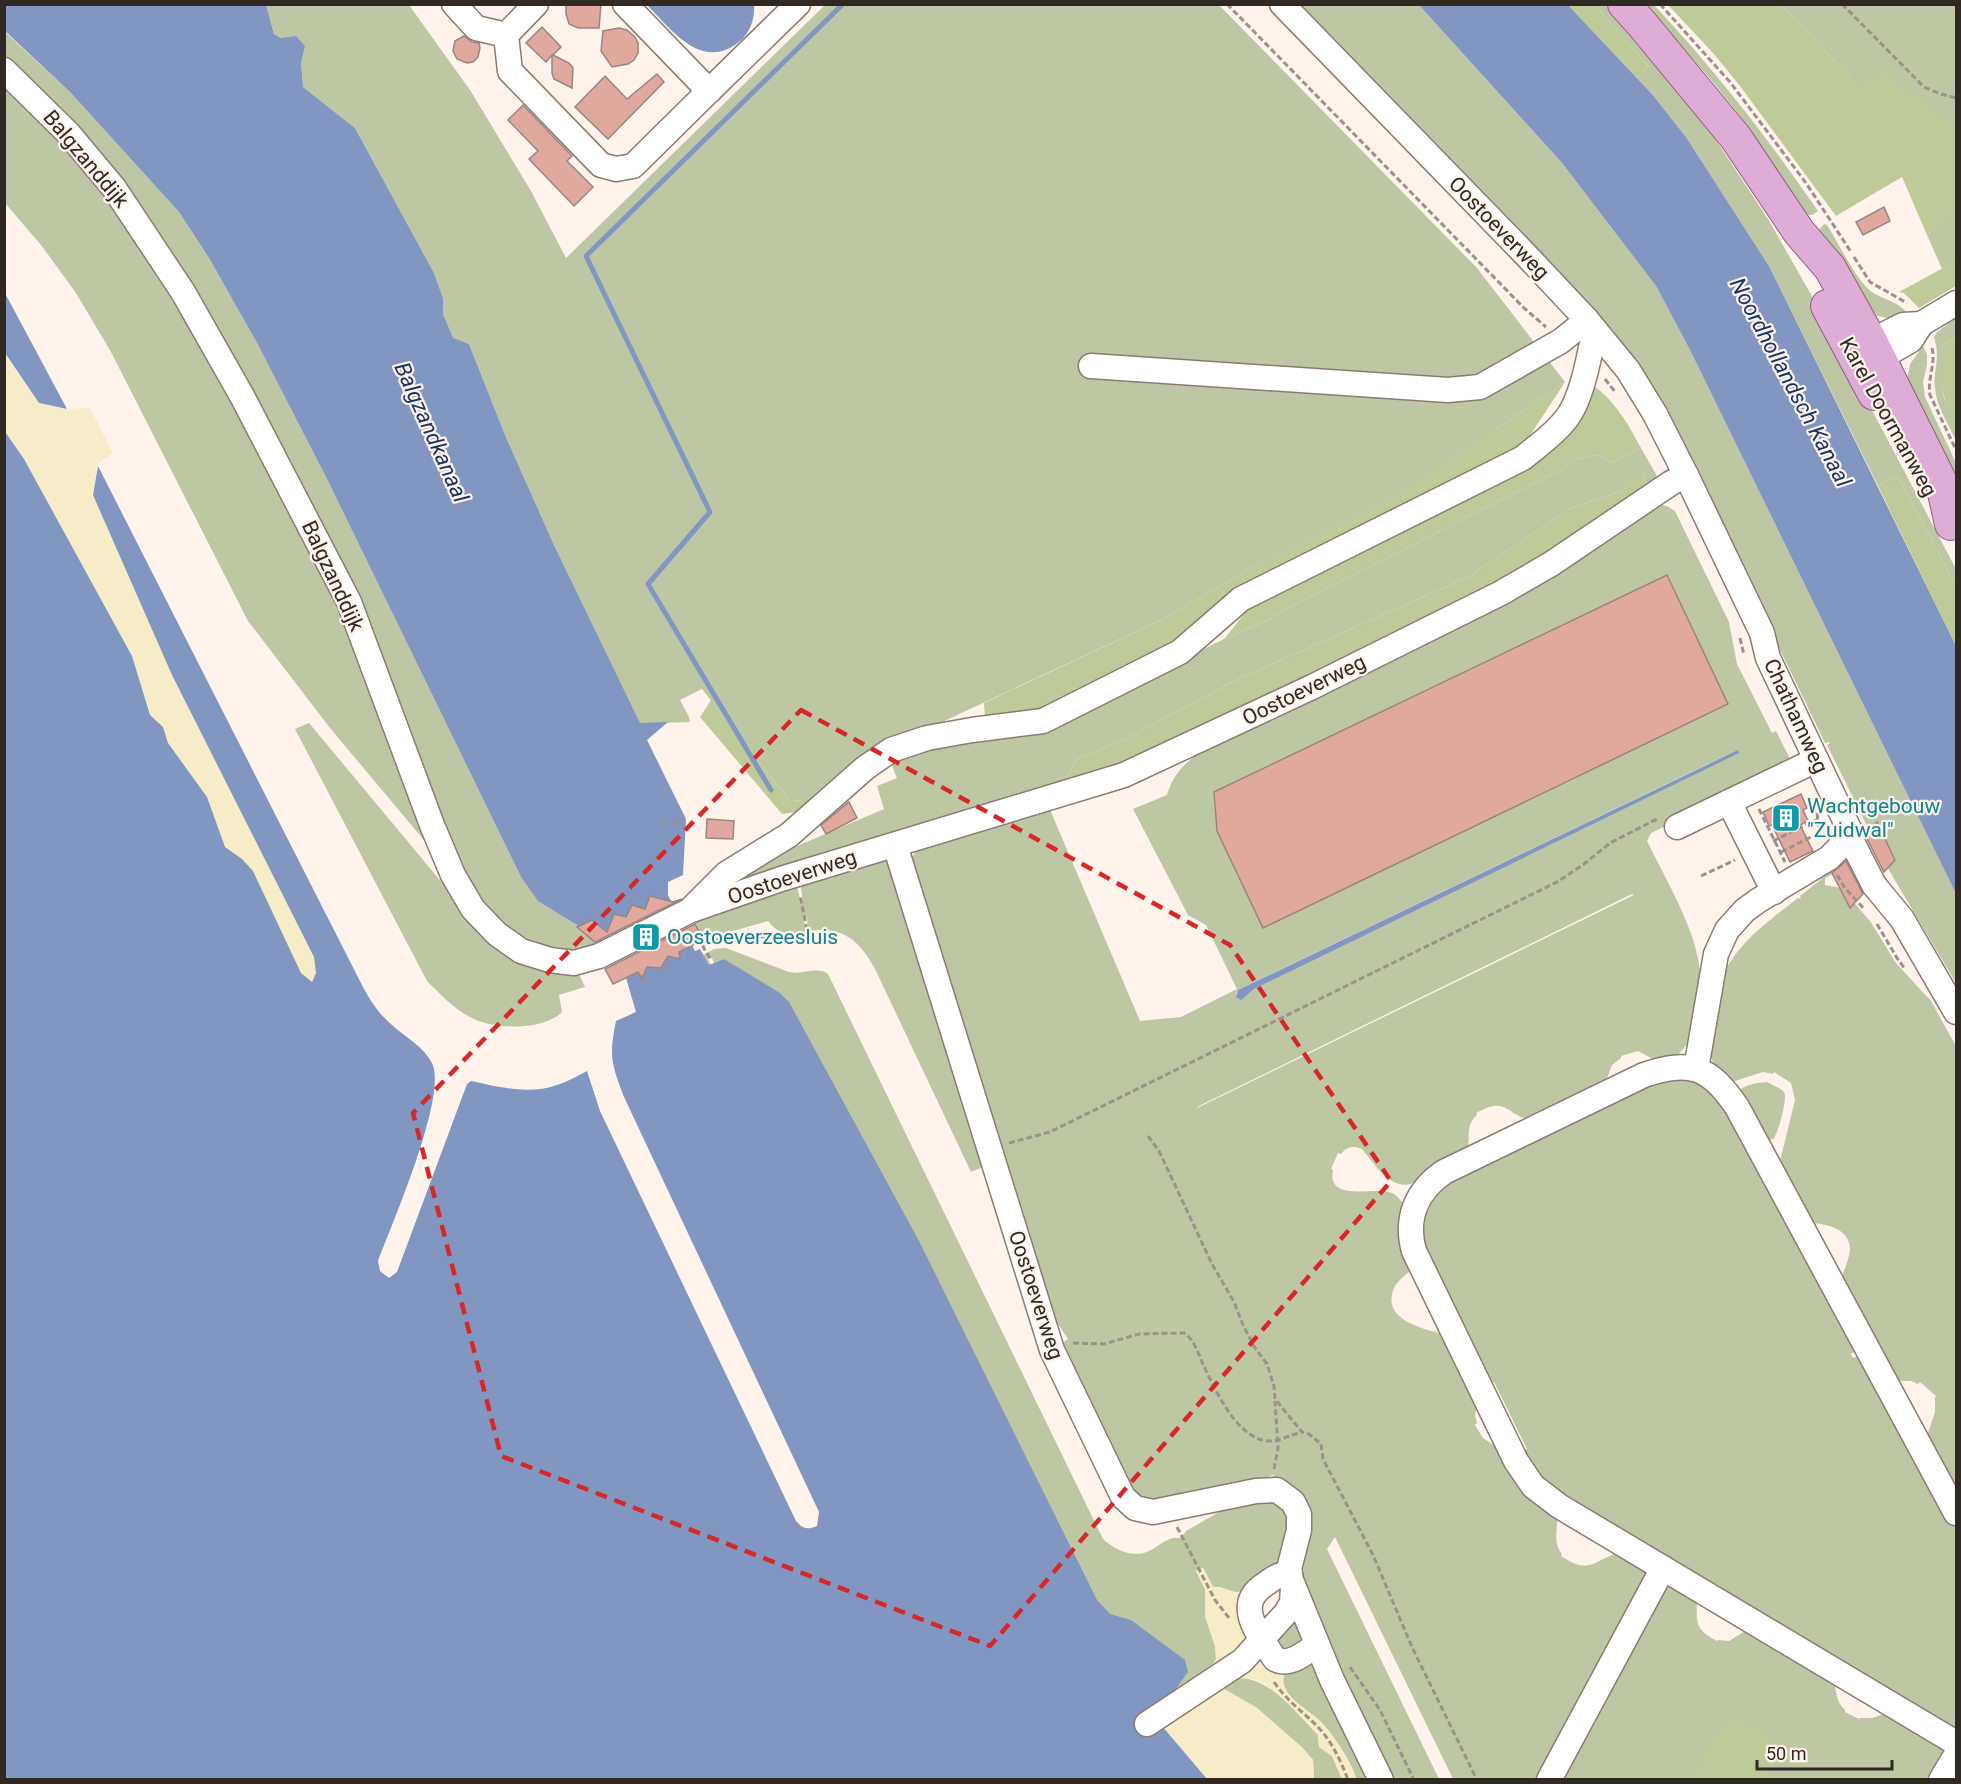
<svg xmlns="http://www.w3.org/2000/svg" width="1961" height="1784" font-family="Roboto,sans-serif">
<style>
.green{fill:#bec7a4;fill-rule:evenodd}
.forest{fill:#becb99}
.sand{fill:#f6ecc7;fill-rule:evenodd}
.water{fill:#8197c2}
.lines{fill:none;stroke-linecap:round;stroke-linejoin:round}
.stream{stroke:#8197c2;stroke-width:5}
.building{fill:#e1a89e;stroke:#9a8581;stroke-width:1.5}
.minor-casing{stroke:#8c7b70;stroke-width:27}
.major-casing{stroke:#945a84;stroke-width:34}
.path{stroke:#9b928c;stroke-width:3;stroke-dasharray:6 3;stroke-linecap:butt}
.minor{stroke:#fff;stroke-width:24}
.major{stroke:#dfacd5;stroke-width:32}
.marked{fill:none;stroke:#d62828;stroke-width:4.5;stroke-dasharray:12 8;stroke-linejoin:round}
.labels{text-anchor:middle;stroke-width:4.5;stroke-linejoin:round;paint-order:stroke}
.street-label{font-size:21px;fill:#2f2823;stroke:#fff3ec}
.culture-label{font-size:21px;fill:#0d838f;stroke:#fff3ec;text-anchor:start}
.water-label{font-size:22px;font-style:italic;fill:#1a3267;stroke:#fff3ec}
</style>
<rect width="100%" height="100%" fill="#fff3ec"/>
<g class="green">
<polygon points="266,5 409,5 470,90 531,191 566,258 825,5 1219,5 1477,268 1565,382 1398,496 1248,570 1161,620 940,723 854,761 806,801 789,800 702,689 680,700 689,717 690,722 640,724 554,545 505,435 469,344 453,339 443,314 443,298 434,273 355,128 303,87 301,62 281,38 274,34"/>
<polygon points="1295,5 1419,5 1562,163 1656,286 1690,350 1956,894 1956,983 1890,872 1827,745 1830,743 1829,742 1825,743 1679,440"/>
<polygon points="1595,5 1606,5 1641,43 1708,128 1768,219 1809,291 1956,569 1956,587 1898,476 1878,486 1769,266 1686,137 1652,94 1637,78 1648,66"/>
<path d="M 1644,5 L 1654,5 C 1714,69 1768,138 1818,211 L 1812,215 L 1808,215 L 1804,212 C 1780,174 1756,136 1729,102 C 1702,68 1673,36 1644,5 Z"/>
<polygon points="1781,5 1956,5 1956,265 1942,269 1927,235 1931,232 1858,85"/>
<polygon points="4,31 70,92 179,212 209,258 257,343 327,479 521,877 592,920 605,942 590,951 543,950 499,928 472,890 227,347 147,214 100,154 24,74 5,57"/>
<polygon points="4,82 46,120 124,216 243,416 340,602 428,845 330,728 248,621 111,352 76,293 41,245 5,203"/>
<path d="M 1824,224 L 1827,225 C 1838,242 1857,282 1872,292 C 1884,300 1901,302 1908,315 L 1891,319 L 1874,315 L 1818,231 Z"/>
<path d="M 1956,318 L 1956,335 L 1942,347 L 1944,359 L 1942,385 L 1944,398 L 1956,423 L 1956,441 C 1949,425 1936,406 1935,388 C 1933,368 1941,360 1934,337 L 1937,332 Z"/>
<polygon points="1923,346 1927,354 1927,365 1923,382 1925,397 1956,463 1956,500 1906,384 1910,364"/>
<polygon points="1641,448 1657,476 1646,485 1642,471 1622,491 1571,508 1470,576 1234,681 1127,738 1076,760 1064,783 730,886 762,861 884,809 877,786 897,778 890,761 919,750 1009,735 1026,737 1224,639 1262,623 1303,600 1557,472 1579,459 1599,455 1612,463"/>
<path d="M 1661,505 L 1667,506 L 1675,511 L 1729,622 L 1737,664 L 1772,733 L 1776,731 L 1793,765 L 1651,833 L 1647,841 C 1665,878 1701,938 1700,978 C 1700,989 1697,1000 1695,1011 C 1692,1034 1692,1043 1673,1059 L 1655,1060 L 1638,1051 L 1621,1056 L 1621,1058 L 1612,1065 L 1604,1086 L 1532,1120 C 1504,1115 1508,1095 1476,1113 L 1477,1115 C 1463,1127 1473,1142 1465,1155 C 1460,1162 1421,1179 1411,1184 C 1388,1189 1375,1164 1362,1149 C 1354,1145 1346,1147 1341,1154 L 1338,1153 L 1331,1169 L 1333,1170 C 1327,1203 1373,1186 1392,1193 C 1397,1195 1399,1199 1403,1203 L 1411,1270 C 1406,1275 1397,1281 1394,1288 C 1381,1319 1420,1328 1442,1334 L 1479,1395 L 1475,1416 L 1477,1423 L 1475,1425 L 1483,1438 L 1507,1454 L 1558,1516 C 1557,1528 1553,1544 1562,1554 L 1561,1556 C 1591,1576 1592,1560 1621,1552 L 1645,1566 L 1648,1574 L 1544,1779 L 1453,1779 L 1335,1537 L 1327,1549 L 1439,1779 L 1386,1779 L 1299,1582 L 1305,1528 L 1265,1484 L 1275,1474 L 1256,1482 L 1158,1505 L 1132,1497 L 1057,1347 L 1068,1339 L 1046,1306 L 911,869 L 912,857 L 919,848 L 1048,805 L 1140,1021 L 1181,1017 L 1237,989 L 1206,925 L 1188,915 L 1133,809 L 1167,795 C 1172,778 1181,766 1195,756 L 1470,622 L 1535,584 L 1655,506 ZM 1737,750 L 1254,989 L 1241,999 L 1236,994 L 1238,990 ZM 1632,894 L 1634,895 L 1197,1108 L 1197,1107 Z"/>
<path d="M 309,723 L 484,933 L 579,974 L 585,987 L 559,995 L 562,1012 C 543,1031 492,1030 470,1017 C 453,1008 440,994 427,981 L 295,729 Z"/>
<path d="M 884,859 L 889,861 L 990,1164 L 971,1172 L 875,969 C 859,940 843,926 809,931 L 806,915 L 803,916 L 806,931 L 803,932 C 788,936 778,934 768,921 L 719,935 L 704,942 L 692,917 L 796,882 L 801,903 L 803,902 L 800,881 Z"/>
<path d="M 1828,870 L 1829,872 L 1832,871 L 1833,874 L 1825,878 L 1825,885 L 1841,888 L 1870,921 L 1896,963 L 1931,1001 L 1956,1046 L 1956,1504 L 1927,1436 L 1935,1412 L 1935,1398 L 1936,1396 L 1920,1382 L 1918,1384 L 1911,1381 L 1898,1381 L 1841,1279 C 1844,1270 1849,1260 1850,1250 C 1850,1229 1828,1224 1811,1223 L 1779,1165 L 1795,1100 L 1791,1083 L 1774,1072 L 1773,1074 L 1763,1072 L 1735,1081 L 1727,1080 L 1717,1073 L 1710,1054 L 1723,975 C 1739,941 1770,920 1798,898 L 1801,899 L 1800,896 L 1819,881 Z"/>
<path d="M 726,948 L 789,972 C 803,975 817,966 828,974 L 1103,1539 C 1116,1551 1135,1559 1151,1550 C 1158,1546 1165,1540 1173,1538 C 1176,1538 1179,1538 1182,1537 L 1186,1531 L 1240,1500 L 1257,1496 L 1290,1507 L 1284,1563 C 1275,1569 1250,1590 1240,1592 C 1231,1593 1224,1586 1213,1587 L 1203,1568 L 1196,1571 L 1205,1589 L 1205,1616 L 1215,1646 L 1216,1659 L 1208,1673 L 1141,1717 L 725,959 L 714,963 L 712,958 L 708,959 L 711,965 L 709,966 L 703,955 L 714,949 Z"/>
<polygon points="1670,1074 1711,1085 1862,1347 1851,1354 1853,1358 1865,1352 1956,1522 1956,1737 1562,1503 1517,1454 1527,1449 1494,1382 1484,1386 1417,1240 1429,1193"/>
<path d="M 1767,1082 C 1772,1085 1781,1088 1784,1092 C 1788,1097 1778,1135 1773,1139 C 1769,1141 1766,1140 1763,1139 L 1738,1092 C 1745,1084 1757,1083 1767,1082 Z"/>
<path d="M 1672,1585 L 1697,1601 C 1696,1624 1696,1630 1717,1641 L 1718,1640 L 1729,1641 L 1750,1628 L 1834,1679 C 1836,1691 1836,1702 1845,1710 L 1845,1712 L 1859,1719 L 1860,1718 L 1872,1718 L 1890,1712 L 1942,1741 L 1946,1753 L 1936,1779 L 1554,1780 L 1661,1588 Z"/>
<polygon points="1295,1621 1297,1621 1309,1643 1278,1653 1279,1637"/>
<path d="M 1311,1652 L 1374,1779 L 1356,1779 C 1353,1764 1334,1736 1323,1724 C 1310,1710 1275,1695 1285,1671 Z"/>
<path d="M 1236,1678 C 1270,1676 1296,1713 1318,1735 L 1319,1747 L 1332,1756 L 1342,1779 L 1314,1779 L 1313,1760 L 1257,1708 L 1224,1689 L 1162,1726 L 1207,1779 L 1162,1726 Z"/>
</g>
<g class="forest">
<polygon points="1568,5 1595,5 1648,66 1637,78"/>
<polygon points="1668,5 1781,5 1859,86 1884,71 1919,101 1956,126 1956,214 1927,235 1902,177 1836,216 1740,86 1713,53"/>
<polygon points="1956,261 1956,286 1919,308 1904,293 1899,292"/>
<path d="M 1956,335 L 1956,423 C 1952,415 1946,406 1944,396 C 1939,380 1944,363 1942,347 Z"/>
<polygon points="1565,382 1520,451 1192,634 1041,714 985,718 984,703 1161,620 1248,570 1397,496"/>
<path d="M 1589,383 C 1614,398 1628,424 1641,448 L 1612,463 L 1599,455 L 1579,459 L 1557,472 L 1303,600 L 1262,623 L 1224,639 L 1253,603 L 1538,458 Z"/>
<polygon points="1642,470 1646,485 1614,510 1497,585 1116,769 1064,783 1076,760 1127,738 1234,681 1470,576 1571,508 1622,491"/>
<polygon points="1898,476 1956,587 1956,646 1878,486"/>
<polygon points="711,700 789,800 806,801 854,761 871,754 804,811 782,814 700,717"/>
<path d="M 1736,1720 C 1747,1726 1778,1737 1774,1753 C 1771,1762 1765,1771 1761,1779 L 1690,1779 L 1719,1729 L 1727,1721 Z"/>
</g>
<g class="sand">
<polygon points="4,353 39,403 64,409 90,408 113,453 98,463 93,495 314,957 316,973 311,982 301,973 242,859 225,847 207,797 168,743 163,727 150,715 132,656 24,459 5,430"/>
<path d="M 1297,1560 L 1299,1582 L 1304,1597 L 1343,1690 L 1386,1779 L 1374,1779 L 1334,1700 L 1313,1652 C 1290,1661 1270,1679 1295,1701 C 1303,1708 1313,1714 1320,1721 C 1332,1733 1353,1764 1356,1779 L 1342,1779 L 1332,1756 L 1319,1747 L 1318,1735 C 1305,1722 1277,1689 1261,1682 C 1251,1677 1239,1677 1228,1680 L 1246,1668 L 1238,1655 L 1208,1673 L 1216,1659 L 1215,1646 L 1205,1616 L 1205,1589 L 1196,1571 L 1202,1568 L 1213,1587 C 1223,1586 1227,1591 1236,1592 C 1249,1593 1277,1574 1284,1563 L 1287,1568 L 1292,1568 ZM 1284,1579 C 1286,1592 1283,1610 1271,1616 L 1261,1615 L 1255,1605 L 1258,1595 L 1280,1580 ZM 1297,1621 C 1304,1625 1310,1638 1308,1646 L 1287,1657 L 1280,1656 C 1274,1641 1282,1625 1297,1621 Z"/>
<polygon points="1224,1689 1257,1708 1303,1748 1313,1760 1314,1779 1207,1779 1162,1726"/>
</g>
<g class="water">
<polygon points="4,5 266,5 274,34 281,38 296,36 305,46 301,62 303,87 355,128 434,273 443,298 443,314 453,338 469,344 505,435 554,545 640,723 668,722 647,740 686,819 683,875 668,882 668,895 671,901 659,907 650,903 641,916 636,907 632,905 631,907 635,919 614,914 614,921 617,928 605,934 602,928 592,920 579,926 538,901 521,877 327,479 257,343 209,258 179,212 70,92 5,31"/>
<path d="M 647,5 L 754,5 C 755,19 750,33 739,42 C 701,72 671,29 647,5 Z"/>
<polygon points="1419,5 1568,5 1652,94 1686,137 1769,266 1956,646 1956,894 1690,350 1656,286 1562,163"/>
<polygon points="5,294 6,295 67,409 39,403 5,353"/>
<path d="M 4,430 L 24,459 L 132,656 L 150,715 L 163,727 L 168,743 L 207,797 L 225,847 L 242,859 L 253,871 L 301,973 L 312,982 L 316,973 L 314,957 L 172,675 L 93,495 L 98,466 L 364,989 C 372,1003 379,1014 392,1025 C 405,1037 424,1047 432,1063 C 448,1095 392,1224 378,1261 L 380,1271 L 389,1278 L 397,1272 L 467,1084 L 471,1081 C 499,1087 529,1095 557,1085 C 567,1082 577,1076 587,1071 L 600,1111 L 796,1521 C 803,1529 807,1530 817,1526 L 819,1512 L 624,1097 C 611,1063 609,1056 616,1021 L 636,1012 L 626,978 L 639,972 L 643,977 L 641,970 L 675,954 L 679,959 L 677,952 L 692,945 L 695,951 L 700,949 L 709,965 L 724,959 L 780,993 L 789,1002 L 919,1241 L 1097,1600 L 1110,1614 L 1131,1620 L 1185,1660 L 1188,1672 L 1175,1690 L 1164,1701 L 1162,1726 L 1207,1779 L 5,1779 Z"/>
<polygon points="1738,750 1739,753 1254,989 1241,1000 1236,997 1238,990"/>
</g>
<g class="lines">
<polyline class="stream" points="771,790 648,584 710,512 586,256 843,4"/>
</g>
<g class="building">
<polygon points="566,4 601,4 599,28 578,28 569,24 566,14"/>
<polygon points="542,27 561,47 553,55 569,63 573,68 572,88 554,79 552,73 552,55 546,62 526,43"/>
<polygon points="619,28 627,30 635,37 638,43 638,53 634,60 628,64 612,67 601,51 603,31"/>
<polygon points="464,36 472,42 479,43 480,48 478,57 473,62 467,63 457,59 453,51 455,41"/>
<polygon points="657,74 664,82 608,139 575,107 605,76 627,99"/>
<polygon points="523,105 572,156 567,161 593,187 574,206 529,159 538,151 508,120"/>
<polygon points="1884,207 1890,221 1863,235 1856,222"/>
<polygon points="1667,575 1728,704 1263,928 1217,831 1214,792"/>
<polygon points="1801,794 1807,808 1803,810 1808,821 1800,825 1813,851 1790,862 1772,825 1769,826 1763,812"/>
<polygon points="849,802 857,818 826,834 821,825"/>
<polygon points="707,819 734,821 733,839 706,838"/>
<polygon points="1877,822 1895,860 1884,872 1865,835"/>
<polygon points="1846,861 1863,894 1850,908 1832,873"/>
<polygon points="650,896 673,902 682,899 595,942 577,927 592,920 607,932 614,914 626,917 632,905 645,909"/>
<polygon points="695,924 703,940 679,952 680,959 668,956 661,968 647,967 642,978 638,972 613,984 605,969"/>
</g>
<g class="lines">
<g class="minor-casing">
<g id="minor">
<polyline points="454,4 476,28 506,35"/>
<polyline points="536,4 506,35 510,71 601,165 616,169 633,166 709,91 625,4"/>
<polyline points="1282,4 1526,255 1587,320 1628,370 1655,414 1686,475 1762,633 1768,658 1850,831 1850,838 1874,885 1902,919 1956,1012"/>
<polyline points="4,70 68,133 114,188 183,292 242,396 349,602 432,825 453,875 473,909 497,934 521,951 550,960 574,963 599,956 689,911 781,879 1124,775 1312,687 1501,593 1551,564 1671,483 1686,475"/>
<polyline points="709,91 798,4"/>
<polyline points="1860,354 1871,341 1903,325 1921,324 1956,303"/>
<polyline points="1862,359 1880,358 1911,340 1921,324"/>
<polyline points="1091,366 1448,390 1480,387 1561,341 1587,320"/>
<polyline points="1729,802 1774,892"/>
<polyline points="1677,827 1816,760"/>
<polyline points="895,845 1052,1350 1123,1497 1135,1508 1153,1512 1256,1491 1277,1490 1293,1502 1299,1514 1299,1530 1289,1569 1291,1580 1332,1680 1381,1780"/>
<path d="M 693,907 L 726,874 L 789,835 L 865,768 L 891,750 L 927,738 L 972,730 L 1043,721 L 1180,652 L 1241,599 L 1523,458 C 1540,444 1564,427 1573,408 C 1585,384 1589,355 1595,330"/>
<polyline points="1696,1069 1716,954 1727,930 1745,910 1759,900 1829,858 1839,848 1850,831"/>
<path d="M 1956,1513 L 1737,1107 C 1710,1067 1690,1059 1644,1075 L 1444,1172 C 1416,1191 1405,1219 1414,1251 L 1516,1461 L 1533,1486 L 1559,1506 L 1956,1743"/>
<path d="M 1290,1574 C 1279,1573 1273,1579 1264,1585 C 1233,1606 1260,1636 1275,1659 C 1289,1667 1306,1653 1317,1644"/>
<polyline points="1147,1724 1242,1661 1286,1613 1292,1603 1293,1586"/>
<polyline points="1549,1780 1663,1568"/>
<polyline points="1941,1780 1956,1755"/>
</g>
</g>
<g class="major-casing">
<g id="major">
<polyline points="1624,4 1642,24 1736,138 1799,232 1830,268 1871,341 1942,484 1951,524"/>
<polyline points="1827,306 1874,394"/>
</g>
</g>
<g class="path">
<polyline points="1227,4 1524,308 1546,327"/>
<polyline points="1660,4 1730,82 1806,183 1851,252"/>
<polyline points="1842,4 1924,87 1941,94 1956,98"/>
<polyline points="1854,257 1870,282 1907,303"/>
<path d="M 1932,348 C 1936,364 1927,379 1930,395 L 1956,450"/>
<polyline points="1605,379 1616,393"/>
<polyline points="1740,638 1744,655"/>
<polyline points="1759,809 1785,862"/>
<polyline points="1817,813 1820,836"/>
<polyline points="661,821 686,823"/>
<polyline points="1773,841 1818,819"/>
<polyline points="1781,852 1819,833"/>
<polyline points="1837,875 1845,888 1865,910"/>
<polyline points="1701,876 1735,860"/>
<polyline points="1877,924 1897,958 1905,969"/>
<polyline points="710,958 703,947 717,940 733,935 789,938 808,935 800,895"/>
<polyline points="1148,1136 1159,1151 1212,1264 1234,1302 1243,1325 1255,1348 1267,1364 1274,1386 1275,1399 1302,1432 1309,1434 1321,1444 1323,1459 1373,1555 1412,1647 1477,1780"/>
<polyline points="1009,1143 1050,1132 1559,881 1584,864 1610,843 1659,818"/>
<path d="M 1073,1343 L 1104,1344 L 1139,1334 L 1184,1333 C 1194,1339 1198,1353 1203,1364 C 1215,1390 1238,1441 1270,1441 C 1282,1441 1290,1434 1301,1433"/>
<polyline points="1274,1469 1278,1448 1275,1401"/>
<polyline points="1177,1527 1215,1600 1229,1618"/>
<polyline points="1350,1667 1380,1710 1414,1780"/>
<path d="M 1274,1682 C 1286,1700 1302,1711 1317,1726 C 1331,1740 1341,1761 1348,1780"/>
</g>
<use href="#minor" class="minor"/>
<use href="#major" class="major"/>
</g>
<path class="marked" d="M 801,710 L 1230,945 L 1391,1181 L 990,1646 L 501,1456 L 413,1113 Z"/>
<defs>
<g id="building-square" transform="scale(1.5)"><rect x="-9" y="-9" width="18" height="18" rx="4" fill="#0f9aa8" stroke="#fff3ec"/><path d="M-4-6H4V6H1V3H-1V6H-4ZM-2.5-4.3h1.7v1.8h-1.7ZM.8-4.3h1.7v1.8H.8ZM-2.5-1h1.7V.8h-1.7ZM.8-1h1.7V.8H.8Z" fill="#fff"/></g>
</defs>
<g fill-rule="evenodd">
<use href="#building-square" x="1786" y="818"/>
<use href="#building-square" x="646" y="937"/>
</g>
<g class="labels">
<g class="street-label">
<text transform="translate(86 159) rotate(50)" y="7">Balgzanddijk</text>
<text transform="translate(1499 228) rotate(46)" y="7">Oostoeverweg</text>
<text transform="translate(1888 417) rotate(61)" y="7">Karel Doormanweg</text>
<text transform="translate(333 576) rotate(65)" y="7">Balgzanddijk</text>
<text transform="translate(1304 690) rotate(-26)" y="7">Oostoeverweg</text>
<text transform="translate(1796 716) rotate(65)" y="7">Chathamweg</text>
<text transform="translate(792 877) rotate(-18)" y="7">Oostoeverweg</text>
<text transform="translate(1036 1295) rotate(72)" y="7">Oostoeverweg</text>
</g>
<g class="culture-label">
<text x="1807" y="813">Wachtgebouw<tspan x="1807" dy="24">"Zuidwal"</tspan></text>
<text x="667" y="944">Oostoeverzeesluis</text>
</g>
<g class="water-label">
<text transform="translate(1791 382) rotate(62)" y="8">Noordhollandsch Kanaal</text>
<text transform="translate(432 432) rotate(66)" y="8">Balgzandkanaal</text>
</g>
</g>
<rect width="1961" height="1784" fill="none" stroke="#2f2823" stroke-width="12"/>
<path d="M1757 1760v9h135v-9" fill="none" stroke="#2f2823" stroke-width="3"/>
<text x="1766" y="1760" font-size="18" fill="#2f2823" stroke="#fff3ec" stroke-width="4.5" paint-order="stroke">50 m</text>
</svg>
